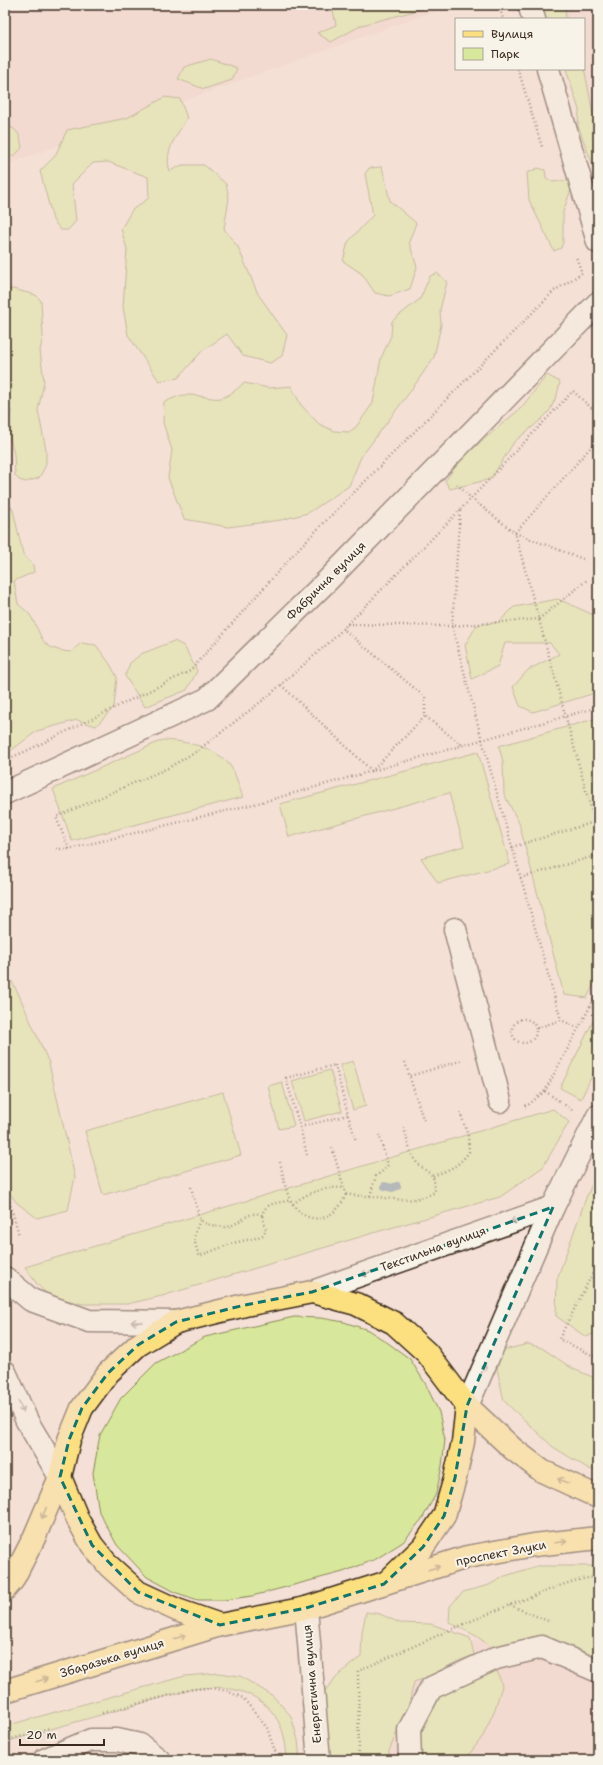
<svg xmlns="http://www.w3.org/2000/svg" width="603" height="1765" font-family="'Shantell Sans',sans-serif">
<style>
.built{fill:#f2d2c9}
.green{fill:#d7e79b;stroke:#89885c}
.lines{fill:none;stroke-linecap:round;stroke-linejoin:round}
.stream{stroke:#6b899a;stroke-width:8}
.minor-casing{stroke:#3b2a1e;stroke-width:25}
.major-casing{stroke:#3b2a1e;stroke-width:25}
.path{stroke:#3b2a1e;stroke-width:2.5;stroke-dasharray:1 3;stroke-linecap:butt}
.minor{stroke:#f7f3e8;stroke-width:22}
.major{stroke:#fce080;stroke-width:22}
.oneway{stroke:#998e83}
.oneway2{stroke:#9c854f}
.marked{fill:none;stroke:#0f766e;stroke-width:3;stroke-dasharray:8 5;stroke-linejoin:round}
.labels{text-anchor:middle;stroke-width:4;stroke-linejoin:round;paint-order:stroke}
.street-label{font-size:12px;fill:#3b2a1e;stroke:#f7f3e8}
</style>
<rect width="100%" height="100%" fill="#f4e0d6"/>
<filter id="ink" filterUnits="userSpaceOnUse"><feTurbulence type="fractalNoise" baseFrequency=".025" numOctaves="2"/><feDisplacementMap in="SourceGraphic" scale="8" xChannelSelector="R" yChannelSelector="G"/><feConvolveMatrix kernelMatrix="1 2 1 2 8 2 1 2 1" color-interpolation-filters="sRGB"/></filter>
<g filter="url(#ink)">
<g class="built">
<polygon points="5,5 468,5 424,15 5,165"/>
<polygon points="550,5 598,5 598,180 567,69 584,69 584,19 553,19"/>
<polygon points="518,1621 598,1654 598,1760 372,1760 371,1686"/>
</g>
<g class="green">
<polygon points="332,5 424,5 422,9 362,25 331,42 317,33 336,25"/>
<polygon points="538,5 565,5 566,19 543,19"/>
<polygon points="211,59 237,68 232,80 204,89 178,79 184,67"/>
<polygon points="584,67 593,114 598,126 598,179 578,126 579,110 566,69 584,69"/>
<path d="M 165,97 L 180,99 L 187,118 C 178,134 163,151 170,171 L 182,165 L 204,165 L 226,184 L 229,198 L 224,229 L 238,247 L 258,294 L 287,335 L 282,356 L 270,363 L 243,356 L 227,334 L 202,351 L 178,378 L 159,381 L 128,335 L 123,307 L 127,249 L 121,229 L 132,210 L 149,198 L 148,177 L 108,162 L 93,163 L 72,184 L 76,221 L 68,230 L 61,230 L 53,220 L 40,171 L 55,156 L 67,130 L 127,118 Z"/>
<path d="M 5,124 C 18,130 20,134 22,148 L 15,155 L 6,157 Z"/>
<polygon points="382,167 390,201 416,223 409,242 417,267 410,289 389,296 375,293 362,274 343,261 348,242 373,215 365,174 369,168"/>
<polygon points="538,168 545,170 546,178 553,182 567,180 573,184 563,212 563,242 561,248 554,251 529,200 527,173"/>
<path d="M 437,273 L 447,282 L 440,310 L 441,325 L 434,357 L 412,389 L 361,457 L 349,486 L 308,513 L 281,520 L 228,527 L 184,519 L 168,478 L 172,450 L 163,423 L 164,402 C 171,400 180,394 188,395 C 218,396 217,407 244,383 L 269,388 L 291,386 L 301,405 L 319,424 L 334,431 L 349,432 L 356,427 L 373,403 L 381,358 L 391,336 L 392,321 L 420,299 L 430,276 Z"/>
<polygon points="13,289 36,295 41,301 43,336 40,351 44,382 38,410 46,450 46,465 39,478 26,482 19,480 15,475 14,454 9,435 11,410 5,405 5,290"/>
<polygon points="547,375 560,382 557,395 550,410 543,418 514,442 491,479 450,489 445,481 463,457 521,408"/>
<path d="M 5,497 L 13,510 L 23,554 L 33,565 L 34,572 L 14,581 L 18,604 C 21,607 27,611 30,615 C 44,637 38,649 71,652 L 81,643 L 96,645 L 110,664 L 117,677 L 114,707 L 96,726 L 77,720 L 37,731 L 5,755 Z"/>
<polygon points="558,599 598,617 598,692 533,712 520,706 513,687 528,670 559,654 550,643 505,643 498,666 472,679 465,645 477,625 499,622 514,607"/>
<polygon points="174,641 184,646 197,671 187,690 145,707 125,676 130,663 141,654"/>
<polygon points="598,718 598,976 587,998 564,995 519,823 504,794 503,762 499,746"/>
<path d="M 163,740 C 185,741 218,747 231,767 C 237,776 239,788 243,797 L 72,841 L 53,789 Z"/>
<polygon points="478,752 510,864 438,883 421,858 464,846 449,793 289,837 280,804"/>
<polygon points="5,969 18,993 49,1063 75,1177 68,1210 37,1218 17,1203 5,1188"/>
<polygon points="598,1011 598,1063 581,1099 560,1088"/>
<polygon points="353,1061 366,1106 353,1110 340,1065"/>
<polygon points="330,1070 342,1111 304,1121 292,1081"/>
<polygon points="282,1082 294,1126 279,1129 268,1086"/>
<polygon points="223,1092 241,1155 103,1195 85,1131"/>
<polygon points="553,1109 569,1122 543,1167 500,1197 380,1231 162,1296 127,1304 83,1304 49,1296 37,1284 25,1267"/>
<polygon points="598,1170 598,1332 586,1337 556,1316 557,1279 586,1198"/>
<polygon points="294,1317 321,1318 344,1322 368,1330 388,1343 410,1359 425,1383 439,1412 445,1440 442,1466 436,1494 422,1519 403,1542 376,1559 343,1572 252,1596 224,1600 198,1600 177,1593 147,1577 117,1545 99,1512 93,1473 100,1435 121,1398 156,1363 205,1337"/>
<polygon points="528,1344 542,1348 573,1369 598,1379 598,1471 589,1469 553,1447 504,1401 497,1369 500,1351"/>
<polygon points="537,1566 591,1566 598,1568 598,1666 580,1660 563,1643 532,1637 496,1651 478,1637 449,1622 450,1606 463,1592 489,1585 505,1576"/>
<path d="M 366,1612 L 380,1614 L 400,1623 L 431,1624 L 470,1638 L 474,1655 C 452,1662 435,1675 414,1682 L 409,1704 L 389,1751 L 389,1760 L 318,1760 C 318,1750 315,1708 318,1701 C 325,1687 348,1665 361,1657 L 362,1632 Z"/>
<polygon points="496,1667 502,1686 495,1709 483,1736 465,1760 421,1760 417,1710 443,1689"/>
<path d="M 219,1673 L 240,1676 L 273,1696 L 291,1716 L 298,1740 L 300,1760 L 287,1760 C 286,1747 285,1733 278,1721 C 261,1689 221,1683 189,1690 L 5,1742 L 5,1726 L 185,1676 Z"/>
</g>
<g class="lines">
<polyline class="stream" points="385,1186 392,1188 397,1186"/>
<g class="minor-casing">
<g id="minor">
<polyline points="529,5 534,19"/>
<polyline points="548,69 598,242"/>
<polyline points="5,793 207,699 328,580 598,303"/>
<polyline points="455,929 500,1101"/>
<polyline points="5,1278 31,1300 89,1321 176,1322"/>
<polyline points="312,1292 553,1207"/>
<polyline points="5,1372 27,1421 60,1477"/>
<polyline points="467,1406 553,1207 598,1116"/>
<polyline points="306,1608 319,1760"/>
<polyline points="44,1760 91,1740 117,1740 140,1745 159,1760"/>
<polyline points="410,1760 409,1730 431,1688 496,1658 542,1647 598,1671"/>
</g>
</g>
<g class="major-casing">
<g id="major">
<polyline points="60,1477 78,1520 92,1545 109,1566 138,1592 177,1610 220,1625"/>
<polyline points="388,1581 423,1547 444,1516 455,1478 463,1442 467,1406"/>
<polyline points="5,1589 12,1581 34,1538 60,1477 69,1440 82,1408 108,1373 138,1345 176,1322 245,1305 312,1292 356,1304 394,1323 427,1353 467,1406 513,1449 542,1471 598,1497"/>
<polyline points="5,1691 220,1625 306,1608 467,1557 534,1545 598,1538"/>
</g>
</g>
<g class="path">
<polyline points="499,5 503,19"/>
<polyline points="518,69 542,147"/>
<polyline points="598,439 515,533 598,834"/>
<polyline points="457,484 471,498 515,533 583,559"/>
<polyline points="460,511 452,626 482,740 561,1020"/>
<polyline points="347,624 452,626 539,619 587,580"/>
<polyline points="342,628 425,697 425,716 462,745"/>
<polyline points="281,685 372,771 425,716"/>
<polyline points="5,760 22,753 190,671 300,547 554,291 582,273 576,257"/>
<polyline points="512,847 598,821"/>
<polyline points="56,849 69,849 266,801 598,707"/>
<polyline points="69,849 56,817 168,768 197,751 267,697 332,640 460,510 573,391 598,414"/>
<polyline points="520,878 598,855"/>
<circle cx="524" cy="1031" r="12"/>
<polyline points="537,1028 561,1020 578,1028"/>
<polyline points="405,1062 424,1122"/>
<polygon points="335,1065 348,1115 300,1127 286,1078"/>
<polyline points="410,1076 463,1060"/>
<polyline points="525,1106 527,1106 545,1091"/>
<polyline points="572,1110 545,1091 598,992"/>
<polyline points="348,1115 356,1141"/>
<polyline points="300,1127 307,1155"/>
<path d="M 332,1148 L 346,1194 C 354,1196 362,1196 371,1196 C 395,1199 413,1204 435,1192 C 435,1167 426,1176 415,1160 C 409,1152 407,1138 404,1128"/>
<path d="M 280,1162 C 283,1173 285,1192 291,1201 C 306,1228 336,1222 346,1194"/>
<path d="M 433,1176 C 450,1169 457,1168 469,1152 L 468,1136 L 460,1112"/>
<polyline points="5,1186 19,1235"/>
<path d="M 191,1187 L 200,1220 C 204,1223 207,1224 211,1225 C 216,1226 222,1227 227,1227 C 239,1225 249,1209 262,1215 C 266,1201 278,1204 290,1200"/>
<polyline points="370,1196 376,1176 384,1170 388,1165 379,1135"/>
<path d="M 293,1204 C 306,1193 326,1186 344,1188"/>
<path d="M 200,1220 C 193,1237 193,1238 199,1256 L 233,1243 L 256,1238 L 263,1235 L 266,1230 L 262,1215"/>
<polyline points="598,1263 559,1339 598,1358"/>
<polyline points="510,1605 548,1621"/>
<polyline points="102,1713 193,1689 211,1688 227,1691 243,1698 267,1728 278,1760"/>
<polyline points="5,1741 49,1728"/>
<path d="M 359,1760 L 358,1671 C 415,1646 472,1619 531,1597 C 552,1589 575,1578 598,1577"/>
</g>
<use href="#minor" class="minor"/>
<use href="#major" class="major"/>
</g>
<defs><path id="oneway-shaft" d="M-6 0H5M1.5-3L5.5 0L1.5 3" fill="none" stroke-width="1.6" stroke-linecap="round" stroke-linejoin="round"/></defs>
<g class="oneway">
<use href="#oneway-shaft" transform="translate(516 1220) rotate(160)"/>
<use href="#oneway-shaft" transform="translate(367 1273) rotate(160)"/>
<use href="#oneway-shaft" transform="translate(137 1322) rotate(-179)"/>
<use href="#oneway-shaft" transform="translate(483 1370) rotate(-67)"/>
<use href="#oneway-shaft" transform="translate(21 1407) rotate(66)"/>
</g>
<g class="oneway2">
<use href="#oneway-shaft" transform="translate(563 1481) rotate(-155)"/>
<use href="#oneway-shaft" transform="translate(44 1513) rotate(113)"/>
<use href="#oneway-shaft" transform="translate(561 1542) rotate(-7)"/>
<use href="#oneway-shaft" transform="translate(434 1568) rotate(-18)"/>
<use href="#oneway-shaft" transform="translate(180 1637) rotate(-17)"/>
<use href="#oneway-shaft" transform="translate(42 1680) rotate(-17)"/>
</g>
</g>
<path d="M0 0H603V1765H0ZM 553,1207 L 467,1406 L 455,1478 L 444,1516 L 423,1547 L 384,1584 L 306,1608 L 220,1625 L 138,1592 L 92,1545 L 60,1477 L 69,1440 L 82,1408 L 108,1373 L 138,1345 L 176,1322 L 245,1305 L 312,1292 Z" fill="#f4e0d6" fill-opacity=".55" fill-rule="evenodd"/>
<path class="marked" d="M 553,1207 L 467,1406 L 455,1478 L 444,1516 L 423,1547 L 384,1584 L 306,1608 L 220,1625 L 138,1592 L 92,1545 L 60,1477 L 69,1440 L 82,1408 L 108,1373 L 138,1345 L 176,1322 L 245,1305 L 312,1292 Z"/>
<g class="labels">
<g class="street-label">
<text transform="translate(326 581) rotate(-45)" y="4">Фабрична вулиця</text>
<text transform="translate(433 1249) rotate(-20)" y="4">Текстильна вулиця</text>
<text transform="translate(501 1553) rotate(-11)" y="4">проспект Злуки</text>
<text transform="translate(112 1658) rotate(-17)" y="4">Збаразька вулиця</text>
<text transform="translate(312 1684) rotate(-95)" y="4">Енергетична вулиця</text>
</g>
</g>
<rect width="603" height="1765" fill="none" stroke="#f7f3e8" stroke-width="20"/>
<rect x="10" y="10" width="583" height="1745" fill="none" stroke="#3b2a1e" stroke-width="1.5" filter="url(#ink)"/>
<rect x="455" y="18" width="130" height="52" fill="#f7f3e8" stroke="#aca397"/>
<rect x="463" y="31" width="20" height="6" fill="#fce080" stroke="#aca397"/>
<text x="491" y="38" font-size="12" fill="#3b2a1e">Вулиця</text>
<rect x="463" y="48" width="20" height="12" fill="#d7e79b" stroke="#aca397"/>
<text x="491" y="58" font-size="12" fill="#3b2a1e">Парк</text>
<path d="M20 1739v6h84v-6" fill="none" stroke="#3b2a1e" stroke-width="2"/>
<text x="26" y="1739" font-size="12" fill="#3b2a1e" stroke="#f7f3e8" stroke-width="3" paint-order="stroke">20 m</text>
</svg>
